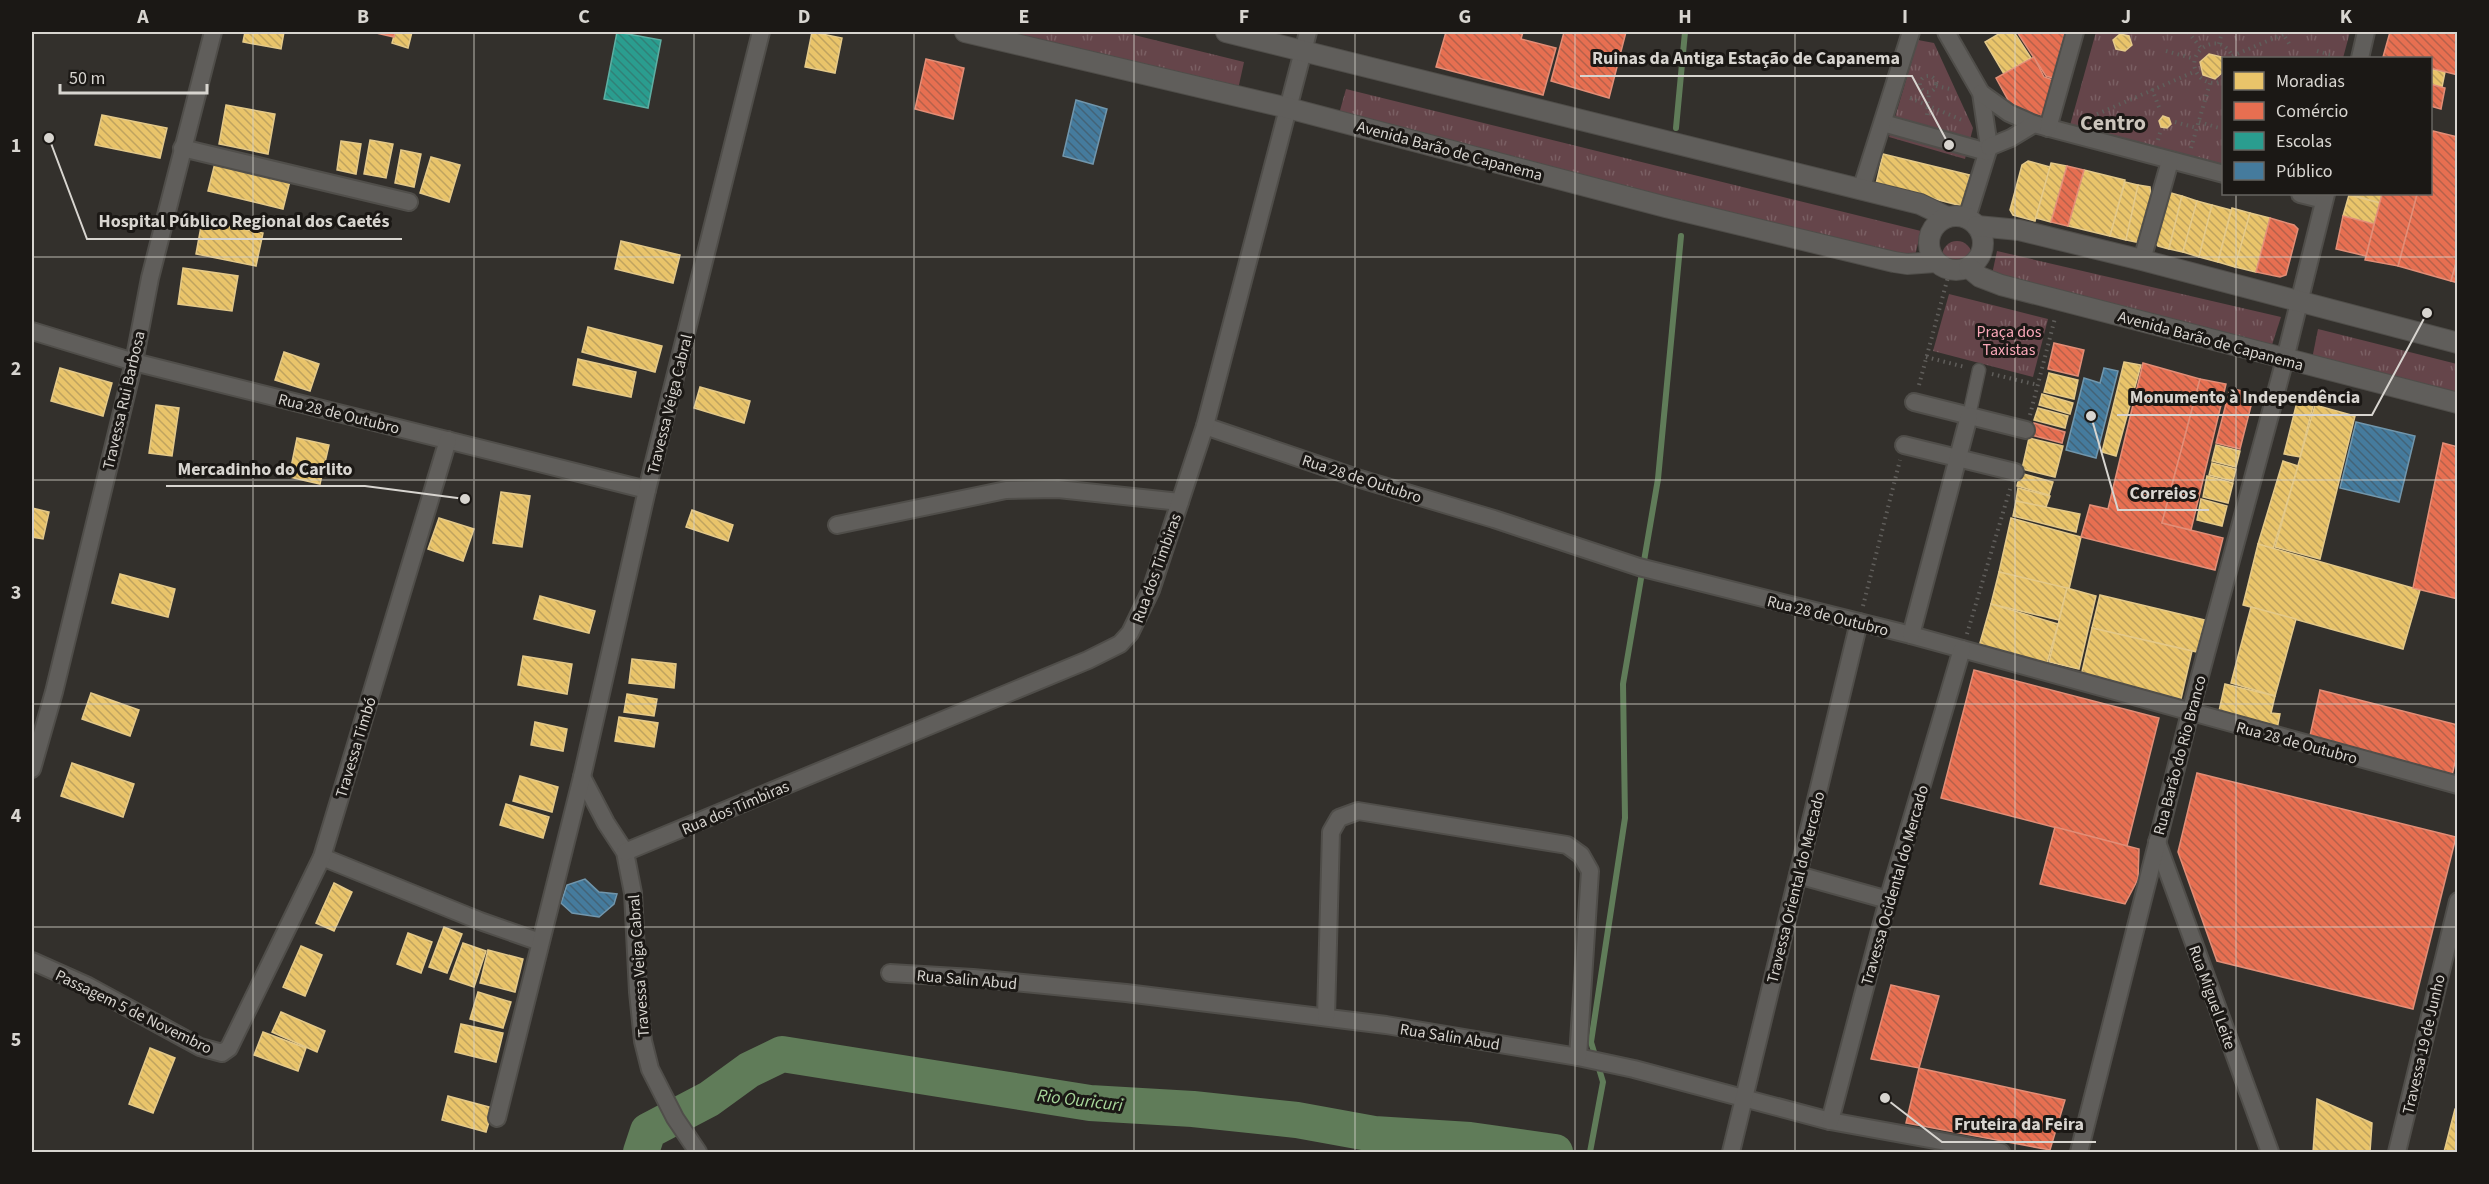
<svg xmlns="http://www.w3.org/2000/svg" width="2489" height="1184" font-family="'Source Sans 3',sans-serif">
<style>
.park{fill:url(#park-tufts)}
.homes{fill:url(#homes-back-hatch);stroke:#e4c989;stroke-width:1.5}
.shops{fill:url(#shops-back-hatch);stroke:#e28e77;stroke-width:1.5}
.schools{fill:url(#schools-back-hatch);stroke:#5eaea2;stroke-width:1.5}
.public{fill:url(#public-back-hatch);stroke:#7196ac;stroke-width:1.5}
.lines{fill:none;stroke-linecap:round;stroke-linejoin:round}
.stream{stroke:#607c59;stroke-width:6}
.river{stroke:#607c59;stroke-width:36}
.pedestrian-casing{stroke:#504e4a;stroke-width:15}
.minor-casing{stroke:#504e4a;stroke-width:20}
.tertiary-casing{stroke:#504e4a;stroke-width:22}
.path{stroke:#605e5b;stroke-width:4;stroke-dasharray:1.5 4.5;stroke-linecap:butt}
.pedestrian{stroke:#605e5b;stroke-width:12}
.minor{stroke:#605e5b;stroke-width:16}
.tertiary{stroke:#605e5b;stroke-width:20}
.grid{fill:none;stroke:#d8d5d0;stroke-width:1.5;stroke-opacity:0.55}
.labels{text-anchor:middle;stroke-width:6;stroke-linejoin:round;paint-order:stroke}
.street-label{font-size:16px;fill:#d8d5d0;stroke:#1b1815}
.park-label{font-size:16px;fill:#faa8b9;stroke:#1b1815}
.water-label{font-size:18px;font-style:italic;fill:#a7d79a;stroke:#1b1815}
.district-label{font-size:22px;font-weight:bold;fill:#cbc4bb;stroke:#1b1815}
.leader{fill:none;stroke:#d8d5d0;stroke-width:2}
.callout-dot{fill:#d8d5d0;stroke:#1b1815;stroke-width:2}
.callout-label{font-size:18px;text-anchor:middle;font-weight:bold;fill:#d8d5d0;stroke:#1b1815;stroke-width:6;stroke-linejoin:round;paint-order:stroke}
.neatline{fill:none;stroke:#d8d5d0;stroke-width:2}
.grid-label{font-size:20px;text-anchor:middle;font-weight:bold;fill:#d8d5d0}
</style>
<defs>
<pattern id="park-tufts" width="24" height="20" patternUnits="userSpaceOnUse" patternTransform="scale(1.5)"><rect width="24" height="20" fill="#65454a"/><path d="M3 7l-1-3M5 7V3M7 7l1-3M15 17l-1-3M17 17v-4M19 17l1-3" fill="none" stroke="#7a5f63"/></pattern>
<pattern id="homes-back-hatch" width="6" height="6" patternUnits="userSpaceOnUse" patternTransform="scale(1.5)"><rect width="6" height="6" fill="#e9c46a"/><path d="M-1 5l2 2M0 0l6 6M5-1l2 2" fill="none" stroke="#bfa35f"/></pattern>
<pattern id="shops-back-hatch" width="6" height="6" patternUnits="userSpaceOnUse" patternTransform="scale(1.5)"><rect width="6" height="6" fill="#e76f51"/><path d="M-1 5l2 2M0 0l6 6M5-1l2 2" fill="none" stroke="#b5614b"/></pattern>
<pattern id="schools-back-hatch" width="6" height="6" patternUnits="userSpaceOnUse" patternTransform="scale(1.5)"><rect width="6" height="6" fill="#2a9d8f"/><path d="M-1 5l2 2M0 0l6 6M5-1l2 2" fill="none" stroke="#318177"/></pattern>
<pattern id="public-back-hatch" width="6" height="6" patternUnits="userSpaceOnUse" patternTransform="scale(1.5)"><rect width="6" height="6" fill="#457b9d"/><path d="M-1 5l2 2M0 0l6 6M5-1l2 2" fill="none" stroke="#436377"/></pattern>
</defs>
<rect width="100%" height="100%" fill="#33302c"/>
<g class="park">
<polygon points="988,32 1122,32 1244,62 1237,94"/>
<polygon points="2096,32 2350,32 2343,58 2224,58 2223,166 2069,129"/>
<polygon points="1918,40 1934,43 1973,128 1965,159 1889,137"/>
<polygon points="1346,89 1921,231 1914,260 1337,121"/>
<circle cx="1957" cy="256" r="15"/>
<polygon points="1997,251 2281,317 2271,348 1991,279"/>
<polygon points="1949,294 2048,319 2033,377 1933,351"/>
<polygon points="2318,329 2457,364 2457,394 2312,359"/>
</g>
<g class="homes">
<polygon points="245,32 284,32 281,49 243,42"/>
<polygon points="395,32 412,32 408,48 392,43"/>
<polygon points="812,32 842,38 835,73 805,67"/>
<polygon points="2002,32 2014,32 2031,58 2004,74 1985,42"/>
<polygon points="2120,34 2129,36 2132,45 2125,51 2116,49 2113,40"/>
<polygon points="2209,54 2222,57 2224,71 2215,79 2203,75 2200,62"/>
<polygon points="2430,69 2445,72 2442,87 2430,84"/>
<polygon points="226,105 275,114 268,154 219,144"/>
<polygon points="102,115 167,128 160,158 95,145"/>
<polygon points="2163,116 2169,118 2171,124 2167,128 2161,127 2159,121"/>
<polygon points="370,140 393,144 386,178 364,174"/>
<polygon points="341,141 361,144 356,174 337,170"/>
<polygon points="401,150 421,154 414,187 395,183"/>
<polygon points="1883,154 1970,175 1962,206 1876,184"/>
<polygon points="431,157 460,165 449,202 420,193"/>
<polygon points="2028,161 2050,167 2035,221 2013,215 2010,210 2022,165"/>
<polygon points="215,163 290,181 283,209 208,191"/>
<polygon points="2051,163 2067,166 2051,222 2036,218"/>
<polygon points="2084,170 2125,180 2110,236 2068,226"/>
<polygon points="2125,182 2138,185 2126,240 2110,236"/>
<polygon points="2138,185 2150,187 2151,199 2141,243 2126,240"/>
<polygon points="2171,193 2182,196 2169,249 2158,246 2154,241 2166,195"/>
<polygon points="2349,194 2382,194 2380,203"/>
<polygon points="2349,195 2380,203 2374,224 2343,216"/>
<polygon points="2182,196 2197,201 2183,252 2169,249"/>
<polygon points="2197,201 2212,205 2199,257 2183,252"/>
<polygon points="2212,205 2231,210 2218,262 2199,257"/>
<polygon points="2232,208 2250,213 2235,267 2218,262"/>
<polygon points="2250,213 2270,218 2256,272 2235,267"/>
<polygon points="202,221 263,233 256,266 196,254"/>
<polygon points="621,241 680,255 673,283 615,269"/>
<polygon points="183,268 238,276 232,311 178,304"/>
<polygon points="588,327 662,346 655,372 582,352"/>
<polygon points="284,352 319,364 310,391 275,380"/>
<polygon points="578,359 636,372 631,397 573,385"/>
<polygon points="2124,362 2141,365 2116,456 2102,452"/>
<polygon points="60,368 112,383 103,416 51,401"/>
<polygon points="2049,373 2078,380 2074,399 2044,392"/>
<polygon points="700,387 750,401 744,423 694,408"/>
<polygon points="2042,394 2073,403 2070,414 2039,405"/>
<polygon points="2297,402 2313,406 2300,457 2284,454"/>
<polygon points="156,405 179,408 172,456 149,453"/>
<polygon points="2315,405 2355,416 2320,559 2275,547"/>
<polygon points="2038,408 2068,416 2065,428 2034,420"/>
<polygon points="297,438 329,445 320,484 289,477"/>
<polygon points="2029,438 2063,446 2055,477 2022,469"/>
<polygon points="2216,445 2240,451 2236,467 2212,461"/>
<polygon points="2283,461 2298,466 2273,549 2258,544"/>
<polygon points="2212,463 2236,469 2233,481 2209,475"/>
<polygon points="2020,473 2053,482 2049,495 2017,486"/>
<polygon points="2207,476 2233,483 2228,503 2203,497"/>
<polygon points="2018,488 2050,496 2046,507 2016,501"/>
<polygon points="501,492 530,496 522,547 493,543"/>
<polygon points="2201,499 2227,506 2222,526 2197,520"/>
<polygon points="2016,501 2080,514 2076,532 2013,516"/>
<polygon points="32,508 49,512 43,539 32,537"/>
<polygon points="692,510 733,525 728,541 686,527"/>
<polygon points="439,518 474,529 463,561 428,549"/>
<polygon points="2011,518 2081,537 2069,589 1999,572"/>
<polygon points="2258,544 2420,590 2403,649 2243,605"/>
<polygon points="1999,572 2067,588 2059,620 1991,604"/>
<polygon points="120,574 175,589 168,617 112,603"/>
<polygon points="2067,588 2096,596 2079,669 2049,662"/>
<polygon points="2100,595 2205,620 2197,652 2092,628"/>
<polygon points="540,596 595,611 589,633 534,619"/>
<polygon points="1991,604 2058,624 2046,667 1978,650"/>
<polygon points="2251,607 2296,619 2275,696 2231,683"/>
<polygon points="2092,628 2192,651 2181,699 2081,676"/>
<polygon points="523,656 572,664 567,694 518,685"/>
<polygon points="632,659 676,664 674,688 629,683"/>
<polygon points="2225,684 2275,696 2271,713 2280,714 2276,734 2217,720"/>
<polygon points="91,693 139,710 130,736 82,719"/>
<polygon points="627,694 657,699 654,716 624,712"/>
<polygon points="619,717 658,723 654,747 615,741"/>
<polygon points="535,722 567,729 563,751 531,745"/>
<polygon points="72,763 134,784 123,817 61,796"/>
<polygon points="520,776 558,787 552,812 513,801"/>
<polygon points="506,804 549,817 543,838 500,825"/>
<polygon points="334,883 352,892 334,931 316,923"/>
<polygon points="444,927 462,934 447,973 429,967"/>
<polygon points="408,933 432,942 421,973 397,964"/>
<polygon points="463,943 486,951 474,987 450,979"/>
<polygon points="301,946 322,955 305,996 283,987"/>
<polygon points="488,950 523,959 515,992 480,983"/>
<polygon points="478,992 511,1002 503,1028 470,1019"/>
<polygon points="281,1012 325,1031 317,1052 272,1032"/>
<polygon points="461,1024 503,1033 496,1062 455,1052"/>
<polygon points="263,1032 306,1048 298,1071 254,1055"/>
<polygon points="150,1048 175,1058 153,1113 129,1104"/>
<polygon points="448,1096 493,1108 486,1132 442,1120"/>
<polygon points="2317,1099 2372,1123 2370,1152 2313,1152"/>
<polygon points="2455,1109 2458,1109 2458,1152 2444,1152"/>
</g>
<g class="shops">
<polygon points="372,32 395,32 394,37"/>
<polygon points="1446,32 1523,32 1521,39 1556,48 1543,95 1436,67"/>
<polygon points="1564,32 1626,32 1609,98 1551,81"/>
<polygon points="2017,32 2065,32 2053,78 2046,76"/>
<polygon points="2390,32 2458,32 2456,43 2458,44 2458,75 2430,68 2430,58 2383,57"/>
<polygon points="2034,57 2044,77 2053,80 2044,115 2018,118 1996,78"/>
<polygon points="926,59 964,68 953,119 915,109"/>
<polygon points="2430,84 2445,88 2441,109 2430,106"/>
<polygon points="2433,131 2458,137 2458,256 2451,281 2398,266 2417,194 2430,194 2430,140"/>
<polygon points="2067,166 2084,170 2068,226 2051,222"/>
<polygon points="2382,194 2417,194 2398,266 2365,260"/>
<polygon points="2343,216 2374,224 2366,256 2336,249"/>
<polygon points="2270,218 2294,225 2298,229 2286,275 2280,277 2256,272"/>
<polygon points="2458,256 2458,283 2451,281"/>
<polygon points="2054,343 2084,350 2078,376 2048,369"/>
<polygon points="2143,363 2200,379 2162,523 2223,538 2215,570 2081,537 2090,505 2108,509"/>
<polygon points="2200,379 2226,384 2191,530 2162,523"/>
<polygon points="2230,388 2254,394 2240,449 2216,443"/>
<polygon points="2034,423 2065,432 2062,443 2031,435"/>
<polygon points="2443,443 2458,447 2458,599 2413,588"/>
<polygon points="1974,670 2159,718 2127,846 1941,798"/>
<polygon points="2320,690 2458,725 2458,749 2451,780 2308,745"/>
<polygon points="2197,773 2456,837 2413,1009 2217,961 2178,852"/>
<polygon points="2055,827 2139,849 2138,879 2125,904 2040,884"/>
<polygon points="1891,985 1939,996 1919,1068 1871,1059"/>
<polygon points="1919,1068 2065,1100 2050,1150 1906,1123"/>
</g>
<polygon class="schools" points="617,32 661,40 648,108 604,99"/>
<g class="public">
<polygon points="1076,100 1107,109 1093,164 1063,156"/>
<polygon points="2104,368 2118,371 2096,458 2066,450 2084,378 2100,383"/>
<polygon points="2356,422 2415,436 2399,502 2340,488"/>
<polygon points="585,879 599,892 617,894 614,904 599,917 572,913 561,903 567,885"/>
</g>
<g class="lines">
<g class="stream">
<polyline points="1676,128 1685,32"/>
<polyline points="1590,1152 1603,1082 1591,1042 1625,818 1623,684 1658,479 1681,236"/>
</g>
<polyline class="river" points="641,1152 648,1131 709,1099 749,1070 782,1054 1090,1103 1193,1109 1297,1120 1374,1134 1470,1140 1555,1152"/>
<g class="pedestrian-casing">
<polyline id="pedestrian" points="1969,416 1979,370"/>
</g>
<g class="minor-casing">
<g id="minor">
<polyline points="1946,32 1981,93 1989,147 1967,218"/>
<polyline points="2360,58 2366,32"/>
<polyline points="1981,93 2009,113 2034,124 2224,174"/>
<polyline points="1883,123 1987,152"/>
<polyline points="2048,128 2075,32"/>
<polyline points="1989,147 2011,138 2034,124"/>
<polyline points="182,148 409,202"/>
<polyline points="1861,190 1911,32"/>
<polyline points="2300,194 2324,200"/>
<polyline points="2142,260 2170,161"/>
<polyline points="32,331 134,362 647,490"/>
<polyline points="1914,402 2026,430"/>
<polyline points="1205,426 1357,478 1494,519 1639,567 1911,635 2458,785"/>
<polyline points="1904,445 2015,472"/>
<polyline points="837,525 1006,490 1058,489 1180,502"/>
<polyline points="1911,635 1969,416"/>
<polyline points="32,769 54,692 134,362 150,278 213,32"/>
<polyline points="582,777 606,823 625,852 633,893 638,992 643,1041 650,1069 675,1118 698,1152"/>
<polyline points="2157,842 2270,1152"/>
<polyline points="625,852 1088,660 1120,644 1130,633 1151,590 1205,426 1308,32"/>
<polyline points="322,857 480,921 540,942"/>
<polyline points="1798,875 1888,900"/>
<polyline points="32,961 88,986 200,1047 222,1053 229,1048 322,857 448,440"/>
<polyline points="890,973 973,978 1126,993 1386,1025 1578,1057 1634,1069 1830,1121 2001,1152"/>
<polyline points="1326,1017 1331,832 1339,818 1358,811 1567,845 1581,855 1590,871 1578,1057"/>
<polyline points="497,1118 582,777 647,490 761,32"/>
<polyline points="1830,1121 1888,900 1962,649"/>
<polyline points="1731,1152 1859,622"/>
<polyline points="2079,1152 2190,713 2285,359 2326,194"/>
<polyline points="2397,1152 2458,901"/>
</g>
</g>
<g class="tertiary-casing">
<g id="tertiary">
<polyline points="965,32 1288,108 1666,207 1894,262 1907,264 1935,262"/>
<polyline points="1226,32 1920,204 1947,217"/>
<circle cx="1956" cy="243" r="27"/>
<polyline points="1977,226 2019,230 2142,260 2458,343"/>
<polyline points="1969,268 1980,277 2001,285 2458,403"/>
</g>
</g>
<g class="path">
<polyline points="2188,32 2201,48"/>
<polyline points="2282,32 2290,45"/>
<polyline points="2219,44 2222,32"/>
<polyline points="2166,51 2195,59"/>
<polyline points="2317,51 2334,56"/>
<polyline points="2232,56 2289,32"/>
<circle cx="1928" cy="84" r="8"/>
<path d="M 2224,80 C 2216,84 2208,84 2201,78 C 2178,56 2220,25 2233,58"/>
<polyline points="1936,86 1950,89"/>
<polyline points="2152,89 2160,110"/>
<polyline points="1910,98 1962,120"/>
<polyline points="1927,115 1929,92"/>
<polyline points="2086,119 2196,71"/>
<polyline points="2175,122 2197,128"/>
<polyline points="2199,122 2219,128"/>
<polyline points="2158,140 2161,129"/>
<polyline points="2191,148 2210,83"/>
<polyline points="1926,357 1965,367"/>
<polyline points="1992,374 2038,385"/>
<polyline points="1919,385 1948,277"/>
<polyline points="2030,415 2055,318"/>
<polyline points="1863,606 1900,460"/>
<polyline points="1967,634 2010,489"/>
</g>
<use href="#pedestrian" class="pedestrian"/>
<use href="#minor" class="minor"/>
<use href="#tertiary" class="tertiary"/>
</g>
<path class="grid" d="M 253,32 L 253,1152M 474,32 L 474,1152M 694,32 L 694,1152M 914,32 L 914,1152M 1134,32 L 1134,1152M 1355,32 L 1355,1152M 1575,32 L 1575,1152M 1795,32 L 1795,1152M 2015,32 L 2015,1152M 2236,32 L 2236,58M 2236,194 L 2236,1152M 32,257 L 2458,257M 32,480 L 2458,480M 32,704 L 2458,704M 32,927 L 2458,927"/>
<g class="labels">
<g class="street-label">
<text transform="translate(1450 150) rotate(15)" y="6">Avenida Barão de Capanema</text>
<text transform="translate(2211 340) rotate(15)" y="6">Avenida Barão de Capanema</text>
<text transform="translate(123 400) rotate(-77)" y="6">Travessa Rui Barbosa</text>
<text transform="translate(669 404) rotate(-76)" y="6">Travessa Veiga Cabral</text>
<text transform="translate(339 413) rotate(14)" y="6">Rua 28 de Outubro</text>
<text transform="translate(1362 478) rotate(18)" y="6">Rua 28 de Outubro</text>
<text transform="translate(1156 568) rotate(-70)" y="6">Rua dos Timbiras</text>
<text transform="translate(1828 615) rotate(14)" y="6">Rua 28 de Outubro</text>
<text transform="translate(2297 742) rotate(15)" y="6">Rua 28 de Outubro</text>
<text transform="translate(355 747) rotate(-73)" y="6">Travessa Timbó</text>
<text transform="translate(2179 755) rotate(-75)" y="6">Rua Barão do Rio Branco</text>
<text transform="translate(735 807) rotate(-23)" y="6">Rua dos Timbiras</text>
<text transform="translate(1894 885) rotate(-74)" y="6">Travessa Ocidental do Mercado</text>
<text transform="translate(1795 887) rotate(-76)" y="6">Travessa Oriental do Mercado</text>
<text transform="translate(638 966) rotate(-94)" y="6">Travessa Veiga Cabral</text>
<text transform="translate(967 979) rotate(5)" y="6">Rua Salin Abud</text>
<text transform="translate(2213 997) rotate(70)" y="6">Rua Miguel Leite</text>
<text transform="translate(134 1011) rotate(26)" y="6">Passagem 5 de Novembro</text>
<text transform="translate(1450 1036) rotate(9)" y="6">Rua Salin Abud</text>
<text transform="translate(2423 1044) rotate(-77)" y="6">Travessa 19 de Junho</text>
</g>
<g class="park-label">
<text x="2009" y="337">Praça dos<tspan x="2009" dy="18">Taxistas</tspan></text>
</g>
<g class="water-label">
<text transform="translate(1080 1100) rotate(7)" y="6">Rio Ouricuri</text>
</g>
<g class="district-label">
<text x="2113" y="130">Centro</text>
</g>
</g>
<path class="leader" d="M1949 145L1912 76H1580M49 138L87 239H402M2427 313L2372 415H2117M465 499L365 486H166M2091 416L2118 510H2209M1885 1098L1942 1142H2096"/>
<g class="callout-dot">
<circle cx="1949" cy="145" r="6"/>
<circle cx="49" cy="138" r="6"/>
<circle cx="2427" cy="313" r="6"/>
<circle cx="465" cy="499" r="6"/>
<circle cx="2091" cy="416" r="6"/>
<circle cx="1885" cy="1098" r="6"/>
</g>
<g class="callout-label">
<text x="1746" y="64">Ruinas da Antiga Estação de Capanema</text>
<text x="244" y="227">Hospital Público Regional dos Caetés</text>
<text x="2245" y="403">Monumento à Independência</text>
<text x="265" y="475">Mercadinho do Carlito</text>
<text x="2163" y="499">Correios</text>
<text x="2019" y="1130">Fruteira da Feira</text>
</g>
<rect width="2489" height="1184" fill="none" stroke="#1b1815" stroke-width="66"/>
<rect x="2222" y="57" width="210" height="138" fill="#1b1815" stroke="#676460" stroke-width="1.5"/>
<rect x="2234" y="72" width="30" height="18" fill="#e9c46a" stroke="#676460" stroke-width="1.5"/>
<text x="2276" y="87" font-size="18" fill="#d8d5d0">Moradias</text>
<rect x="2234" y="102" width="30" height="18" fill="#e76f51" stroke="#676460" stroke-width="1.5"/>
<text x="2276" y="117" font-size="18" fill="#d8d5d0">Comércio</text>
<rect x="2234" y="132" width="30" height="18" fill="#2a9d8f" stroke="#676460" stroke-width="1.5"/>
<text x="2276" y="147" font-size="18" fill="#d8d5d0">Escolas</text>
<rect x="2234" y="162" width="30" height="18" fill="#457b9d" stroke="#676460" stroke-width="1.5"/>
<text x="2276" y="177" font-size="18" fill="#d8d5d0">Público</text>
<path d="M60 84v9h147v-9" fill="none" stroke="#d8d5d0" stroke-width="3"/>
<text x="69" y="84" font-size="18" fill="#d8d5d0" stroke="#1b1815" stroke-width="4.5" paint-order="stroke">50 m</text>
<rect x="33" y="33" width="2423" height="1118" class="neatline"/>
<g class="grid-label">
<text x="143" y="23">A</text>
<text x="363" y="23">B</text>
<text x="584" y="23">C</text>
<text x="804" y="23">D</text>
<text x="1024" y="23">E</text>
<text x="1244" y="23">F</text>
<text x="1465" y="23">G</text>
<text x="1685" y="23">H</text>
<text x="1905" y="23">I</text>
<text x="2126" y="23">J</text>
<text x="2346" y="23">K</text>
<text x="16" y="152">1</text>
<text x="16" y="375">2</text>
<text x="16" y="599">3</text>
<text x="16" y="822">4</text>
<text x="16" y="1046">5</text>
</g>
</svg>
